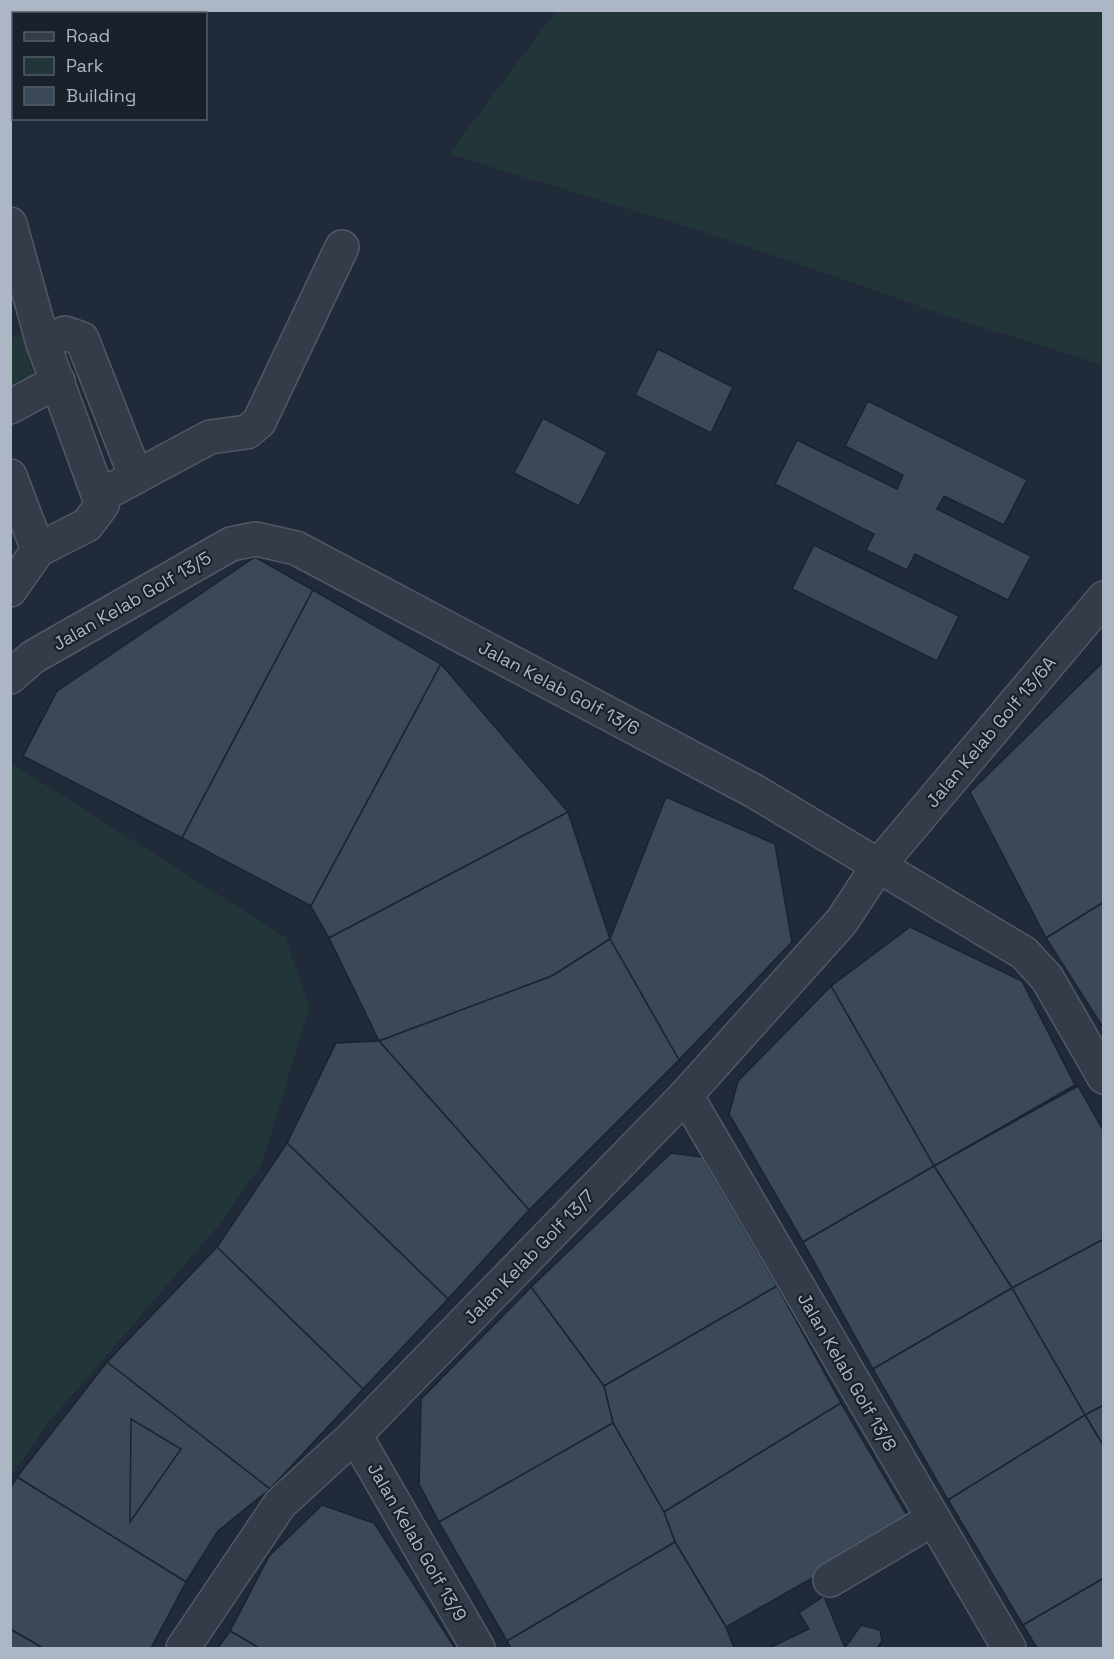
<svg xmlns="http://www.w3.org/2000/svg" width="1114" height="1659" font-family="'Space Grotesk',sans-serif">
<style>
.green{fill:#223639}
.building{fill:#3b4858;stroke:#1b232f;stroke-width:1.5}
.lines{fill:none;stroke-linecap:round;stroke-linejoin:round}
.minor-casing{stroke:#515966;stroke-width:36}
.minor{stroke:#333c48;stroke-width:33}
.labels{text-anchor:middle;stroke-width:4.5;stroke-linejoin:round;paint-order:stroke}
.street-label{font-size:18px;fill:#adb6c5;stroke:#19212d}
</style>
<rect width="100%" height="100%" fill="#202a38"/>
<g class="green">
<polygon points="556,11 1103,11 1103,365 966,322 711,234 449,154"/>
<polygon points="23,333 34,380 11,395 11,338"/>
<polygon points="11,763 285,937 309,1008 262,1164 218,1226 47,1424 11,1476"/>
</g>
<g class="building">
<polygon points="658,349 733,387 711,433 635,395"/>
<polygon points="868,401 1027,480 1004,525 944,496 937,509 1031,556 1008,600 915,554 907,570 866,550 874,534 775,484 797,440 897,489 903,475 845,446"/>
<polygon points="543,418 607,452 579,506 514,473"/>
<polygon points="814,545 959,616 937,661 792,589"/>
<polygon points="255,557 313,590 182,838 23,756 57,691"/>
<polygon points="313,590 441,664 311,906 182,838"/>
<polygon points="1104,661 1104,902 1046,938 970,792"/>
<polygon points="441,664 568,812 329,938 311,906"/>
<polygon points="666,797 775,844 792,942 679,1060 610,939"/>
<polygon points="568,812 610,939 552,976 379,1041 329,938"/>
<polygon points="1104,902 1104,1029 1046,938"/>
<polygon points="910,927 1022,981 1075,1085 934,1166 831,986"/>
<polygon points="610,939 679,1060 529,1210 379,1041 552,976"/>
<polygon points="831,986 934,1166 803,1242 729,1114 738,1081"/>
<polygon points="379,1041 529,1210 448,1299 287,1143 336,1043"/>
<polygon points="1078,1086 1104,1132 1104,1239 1012,1288 934,1166"/>
<polygon points="287,1143 448,1299 363,1389 217,1247"/>
<polygon points="671,1153 702,1157 777,1286 604,1386 531,1287"/>
<polygon points="934,1166 1012,1288 873,1369 803,1242"/>
<polygon points="1104,1239 1104,1405 1085,1415 1012,1288"/>
<polygon points="217,1247 363,1389 270,1489 107,1362"/>
<polygon points="777,1286 841,1403 664,1512 613,1423 604,1386"/>
<polygon points="531,1287 604,1386 613,1423 439,1522 419,1484 421,1399"/>
<polygon points="1012,1288 1085,1415 948,1500 873,1369"/>
<polygon points="107,1362 270,1489 218,1531 186,1582 17,1477"/>
<polygon points="841,1403 911,1522 726,1627 675,1542 664,1512"/>
<polygon points="1104,1405 1104,1447 1085,1415"/>
<polygon points="1104,1405 1104,1447 1085,1415"/>
<polygon points="1085,1415 1104,1447 1104,1578 1023,1625 948,1500"/>
<polygon points="131,1419 181,1449 130,1522"/>
<polygon points="613,1423 664,1512 675,1542 507,1641 439,1522"/>
<polygon points="17,1477 186,1582 151,1648 43,1648 10,1629 10,1489"/>
<polygon points="322,1505 374,1523 455,1648 259,1648 230,1631 269,1556"/>
<polygon points="675,1542 726,1627 734,1648 511,1648 507,1641"/>
<polygon points="1104,1578 1104,1648 1037,1648 1023,1625"/>
<polygon points="824,1596 845,1648 861,1625 880,1630 882,1641 877,1648 769,1648 809,1629 799,1613"/>
<polygon points="10,1629 43,1648 10,1648"/>
<polygon points="230,1631 259,1648 218,1648"/>
</g>
<g class="lines">
<g class="minor-casing">
<g id="minor">
<polyline points="10,224 43,343 102,505 87,525 38,550 10,590"/>
<polyline points="43,343 65,333 82,339 136,477"/>
<polyline points="10,407 58,381"/>
<polyline points="10,476 38,550"/>
<polyline points="100,496 210,437 247,432 259,422 342,247"/>
<polyline points="10,677 33,657 231,544 256,539 296,548 754,791 1024,953 1047,978 1104,1077"/>
<polyline points="686,1095 1009,1648"/>
<polyline points="355,1435 478,1648"/>
<polyline points="830,1580 933,1519"/>
<polyline points="183,1648 280,1504 355,1435 686,1095 842,921 878,866 1104,598"/>
</g>
</g>
<use href="#minor" class="minor"/>
</g>
<g class="labels">
<g class="street-label">
<text transform="translate(132 601) rotate(-30)" y="6">Jalan Kelab Golf 13/5</text>
<text transform="translate(559 688) rotate(28)" y="6">Jalan Kelab Golf 13/6</text>
<text transform="translate(991 732) rotate(-50)" y="6">Jalan Kelab Golf 13/6A</text>
<text transform="translate(529 1257) rotate(-46)" y="6">Jalan Kelab Golf 13/7</text>
<text transform="translate(847 1372) rotate(60)" y="6">Jalan Kelab Golf 13/8</text>
<text transform="translate(417 1542) rotate(60)" y="6">Jalan Kelab Golf 13/9</text>
</g>
</g>
<rect width="1114" height="1659" fill="none" stroke="#adb6c5" stroke-width="24"/>
<rect x="12" y="12" width="195" height="108" fill="#19212d" stroke="#545d6a" stroke-width="1.5"/>
<rect x="24" y="32" width="30" height="9" fill="#333c48" stroke="#545d6a" stroke-width="1.5"/>
<text x="66" y="42" font-size="18" fill="#adb6c5">Road</text>
<rect x="24" y="57" width="30" height="18" fill="#223639" stroke="#545d6a" stroke-width="1.5"/>
<text x="66" y="72" font-size="18" fill="#adb6c5">Park</text>
<rect x="24" y="87" width="30" height="18" fill="#3b4858" stroke="#545d6a" stroke-width="1.5"/>
<text x="66" y="102" font-size="18" fill="#adb6c5">Building</text>
</svg>
